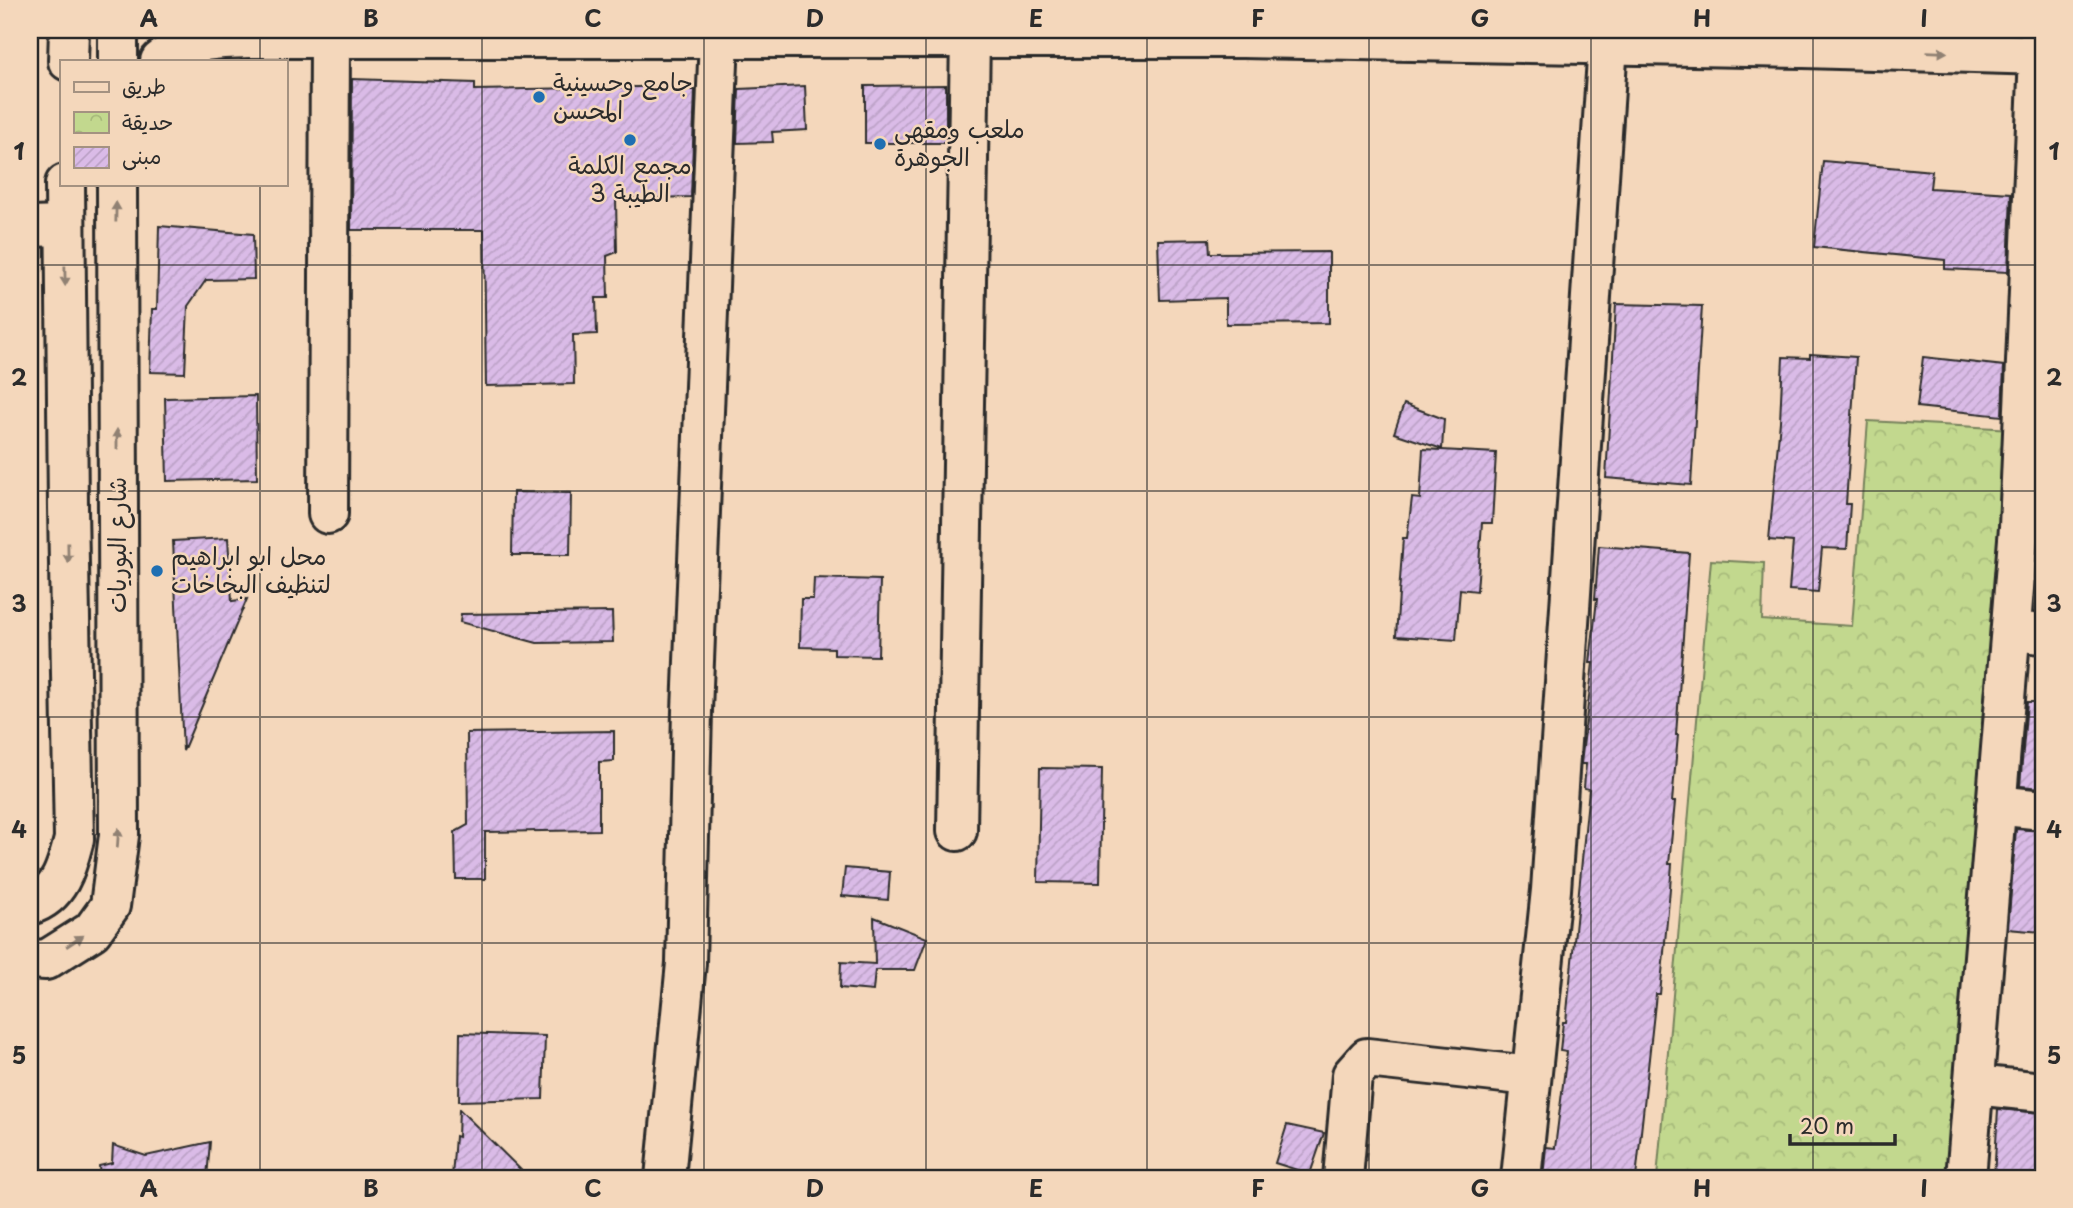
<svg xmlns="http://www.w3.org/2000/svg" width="2073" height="1208" font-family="'Playpen Sans','Playpen Sans Arabic',sans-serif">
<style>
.park{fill:url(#park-crowns);stroke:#76825c;stroke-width:2}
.building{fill:url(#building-hatch);stroke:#2b2b2b;stroke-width:2}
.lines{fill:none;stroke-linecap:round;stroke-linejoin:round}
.minor-casing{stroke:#2b2b2b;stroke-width:44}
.minor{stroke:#f4d7bb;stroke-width:38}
.oneway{fill:#908173}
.grid{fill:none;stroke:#2b2b2b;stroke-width:2;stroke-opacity:0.55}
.poi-dot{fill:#1f6fb2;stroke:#f4d7bb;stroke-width:2.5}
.labels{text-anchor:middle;stroke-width:5;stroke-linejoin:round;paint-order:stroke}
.poi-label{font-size:24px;fill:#2b2b2b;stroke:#f4d7bb;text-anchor:start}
.street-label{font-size:24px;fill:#2b2b2b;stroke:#f4d7bb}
.neatline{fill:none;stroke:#2b2b2b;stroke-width:2.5}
.grid-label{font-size:23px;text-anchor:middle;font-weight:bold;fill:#2b2b2b}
</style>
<defs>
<pattern id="park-crowns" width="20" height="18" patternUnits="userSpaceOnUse" patternTransform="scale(1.75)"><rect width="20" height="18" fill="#c2d88e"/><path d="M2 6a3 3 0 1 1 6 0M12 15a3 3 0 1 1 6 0" fill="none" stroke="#a7ba7b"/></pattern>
<pattern id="building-hatch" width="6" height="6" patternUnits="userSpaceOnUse" patternTransform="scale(1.75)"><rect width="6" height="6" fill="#dabbe7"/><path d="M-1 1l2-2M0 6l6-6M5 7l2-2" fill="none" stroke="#bba1c6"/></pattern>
</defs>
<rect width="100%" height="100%" fill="#f4d7bb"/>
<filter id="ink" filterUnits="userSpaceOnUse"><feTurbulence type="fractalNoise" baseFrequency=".0143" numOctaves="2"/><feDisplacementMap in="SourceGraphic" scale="14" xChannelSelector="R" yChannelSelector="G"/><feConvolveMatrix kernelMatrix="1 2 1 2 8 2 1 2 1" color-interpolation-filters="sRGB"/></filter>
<g filter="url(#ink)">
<polygon class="park" points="1868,421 2013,429 1951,1178 1657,1178 1711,560 1764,563 1762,620 1852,626"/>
<g class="building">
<polygon points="352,79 475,83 475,90 691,86 691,90 695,90 691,197 616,199 617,252 607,256 608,298 596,298 597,334 573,335 574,384 486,386 484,230 351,230"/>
<polygon points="946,85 946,143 865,143 865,86"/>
<polygon points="805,86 807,130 772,132 773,142 737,143 739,89"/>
<polygon points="1823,161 1932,171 1930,188 2011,193 2008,272 1945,269 1945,260 1814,247"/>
<polygon points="159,226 253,234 254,279 206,280 188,306 185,373 150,372 152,309 157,309"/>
<polygon points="1209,239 1210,253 1329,252 1329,323 1226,324 1226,298 1160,300 1158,240"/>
<polygon points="1616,304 1702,306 1691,485 1606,478"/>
<polygon points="1810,354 1856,357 1846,504 1850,504 1847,549 1822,548 1818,592 1789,590 1793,542 1769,540 1780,421 1783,357 1810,358"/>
<polygon points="1923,357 2004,366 2002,416 1917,407"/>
<polygon points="256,396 257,479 167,481 165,398"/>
<polygon points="1404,404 1444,419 1442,449 1394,433"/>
<polygon points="1423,449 1496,453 1492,523 1482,523 1477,591 1460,589 1456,640 1396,636 1403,538 1407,538 1412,498 1420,499"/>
<polygon points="513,492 571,493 570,555 512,555"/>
<polygon points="228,538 232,601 247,599 183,751 173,541"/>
<polygon points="1599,546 1689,553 1676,735 1678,735 1672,802 1675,802 1669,864 1672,864 1669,900 1660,994 1656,994 1636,1178 1543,1178 1546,1147 1555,1148 1567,1052 1560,1051 1563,1022 1566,1022 1589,789 1584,788 1586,764 1581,764 1593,663 1590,663 1597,599 1595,599"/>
<polygon points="814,578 880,580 878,656 834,655 834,648 800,647 801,599 813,599"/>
<polygon points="612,612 613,642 537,643 460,622 461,614"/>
<polygon points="2027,702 2043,702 2043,788 2020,786"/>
<polygon points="614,731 614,761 599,762 599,830 485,832 485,879 456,879 455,832 468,825 467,733"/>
<polygon points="1040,768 1102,769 1100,883 1038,882"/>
<polygon points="2016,829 2043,831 2043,932 2008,929"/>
<polygon points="845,868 890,872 888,900 842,896"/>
<polygon points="874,917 927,938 915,970 875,970 873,991 840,988 841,962 875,964"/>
<polygon points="460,1033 545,1036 543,1099 459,1101"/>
<polygon points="459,1109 529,1178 452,1178 455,1136 458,1137"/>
<polygon points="1998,1109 2043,1113 2043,1178 1994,1178"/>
<polygon points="1287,1125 1324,1133 1310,1174 1275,1163"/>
<polygon points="210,1142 207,1178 100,1178 99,1166 112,1163 113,1145 146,1156"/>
</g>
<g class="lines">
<g class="minor-casing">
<g id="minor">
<polyline points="68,61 69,30"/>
<polyline points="118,61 118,30"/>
<path d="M 160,61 C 186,38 217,39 250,38 L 1243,38 L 1804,48 L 2043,55"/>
<polyline points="30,227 64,226"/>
<polyline points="328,514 330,38"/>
<polyline points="2011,631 2043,634"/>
<polyline points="1996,805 2043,810"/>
<polyline points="957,831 970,37"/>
<path d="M 30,905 C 60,896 67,866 74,839 L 68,508 L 65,184"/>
<polyline points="30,959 46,960 92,931 110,906 119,835 117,184"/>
<polyline points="1974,1085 2043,1092"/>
<polyline points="665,1178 686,963 692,711 719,37"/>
<polyline points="1343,1178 1352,1075 1367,1058 1531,1076"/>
<polyline points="1521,1178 1551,890 1608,44"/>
<polyline points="1966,1178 2019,527 2039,55"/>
</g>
</g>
<use href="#minor" class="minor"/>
</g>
<defs><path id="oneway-solid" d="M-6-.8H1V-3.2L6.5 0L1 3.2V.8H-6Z" transform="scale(1.75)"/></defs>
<g class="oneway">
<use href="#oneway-solid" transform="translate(1937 52) rotate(2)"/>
<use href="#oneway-solid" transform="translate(116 212) rotate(-89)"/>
<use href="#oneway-solid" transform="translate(65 276) rotate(89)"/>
<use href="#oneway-solid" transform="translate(117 439) rotate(-90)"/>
<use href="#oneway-solid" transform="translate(68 553) rotate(89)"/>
<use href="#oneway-solid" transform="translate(118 838) rotate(-86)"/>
<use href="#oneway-solid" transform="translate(75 941) rotate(-33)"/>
</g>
</g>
<path class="grid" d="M 260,30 L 260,61M 482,30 L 482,1178M 704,30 L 704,1178M 926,30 L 926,1178M 1147,30 L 1147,1178M 1369,30 L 1369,1178M 1591,30 L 1591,1178M 1813,30 L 1813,1178M 260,184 L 260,1178M 30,265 L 2043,265M 30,491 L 2043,491M 30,717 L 2043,717M 30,943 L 2043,943"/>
<g class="poi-dot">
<circle cx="539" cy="97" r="7"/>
<circle cx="630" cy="140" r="7"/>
<circle cx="880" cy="144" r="7"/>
<circle cx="157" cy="571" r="7"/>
</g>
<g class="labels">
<g class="poi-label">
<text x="553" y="91">جامع وحسينية<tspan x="553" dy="28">المحسن</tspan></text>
<text x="894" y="138">ملعب ومقهى<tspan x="894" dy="28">الجوهرة</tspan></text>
<text x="630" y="174" text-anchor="middle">مجمع الكلمة<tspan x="630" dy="28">الطيبة 3</tspan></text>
<text x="171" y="565">محل ابو ابراهيم<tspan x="171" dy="28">لتنظيف البخاخات</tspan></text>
</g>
<g class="street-label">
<text transform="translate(118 545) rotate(-90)" y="8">شارع البوريات</text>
</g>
</g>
<rect width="2073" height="1208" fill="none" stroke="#f4d7bb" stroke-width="77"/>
<rect x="60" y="60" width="228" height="126" fill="#f4d7bb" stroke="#a49281" stroke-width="2"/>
<rect x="74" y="82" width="35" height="10" fill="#f4d7bb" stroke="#a49281" stroke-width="2"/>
<text x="122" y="94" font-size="21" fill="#2b2b2b">طريق</text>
<rect x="74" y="112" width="35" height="21" fill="url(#park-crowns)" stroke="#a49281" stroke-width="2"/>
<text x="122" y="130" font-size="21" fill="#2b2b2b">حديقة</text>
<rect x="74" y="147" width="35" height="21" fill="url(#building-hatch)" stroke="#a49281" stroke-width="2"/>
<text x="122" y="164" font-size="21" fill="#2b2b2b">مبنى</text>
<path d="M1790 1134v10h105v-10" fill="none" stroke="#2b2b2b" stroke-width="3.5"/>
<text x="1800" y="1134" font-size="21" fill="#2b2b2b" stroke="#f4d7bb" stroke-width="5" paint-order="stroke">20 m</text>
<rect x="38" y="38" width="1997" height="1132" class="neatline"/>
<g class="grid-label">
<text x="149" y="27">A</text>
<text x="371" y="27">B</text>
<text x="593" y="27">C</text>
<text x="815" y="27">D</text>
<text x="1036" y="27">E</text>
<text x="1258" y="27">F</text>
<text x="1480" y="27">G</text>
<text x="1702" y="27">H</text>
<text x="1924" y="27">I</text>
<text x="19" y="160">1</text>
<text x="2054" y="160">1</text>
<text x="19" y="386">2</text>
<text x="2054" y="386">2</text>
<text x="19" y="612">3</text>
<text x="2054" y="612">3</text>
<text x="19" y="838">4</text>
<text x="2054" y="838">4</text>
<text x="19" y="1064">5</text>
<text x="2054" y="1064">5</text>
<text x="149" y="1197">A</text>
<text x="371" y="1197">B</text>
<text x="593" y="1197">C</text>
<text x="815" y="1197">D</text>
<text x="1036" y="1197">E</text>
<text x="1258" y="1197">F</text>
<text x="1480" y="1197">G</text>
<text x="1702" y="1197">H</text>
<text x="1924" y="1197">I</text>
</g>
</svg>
